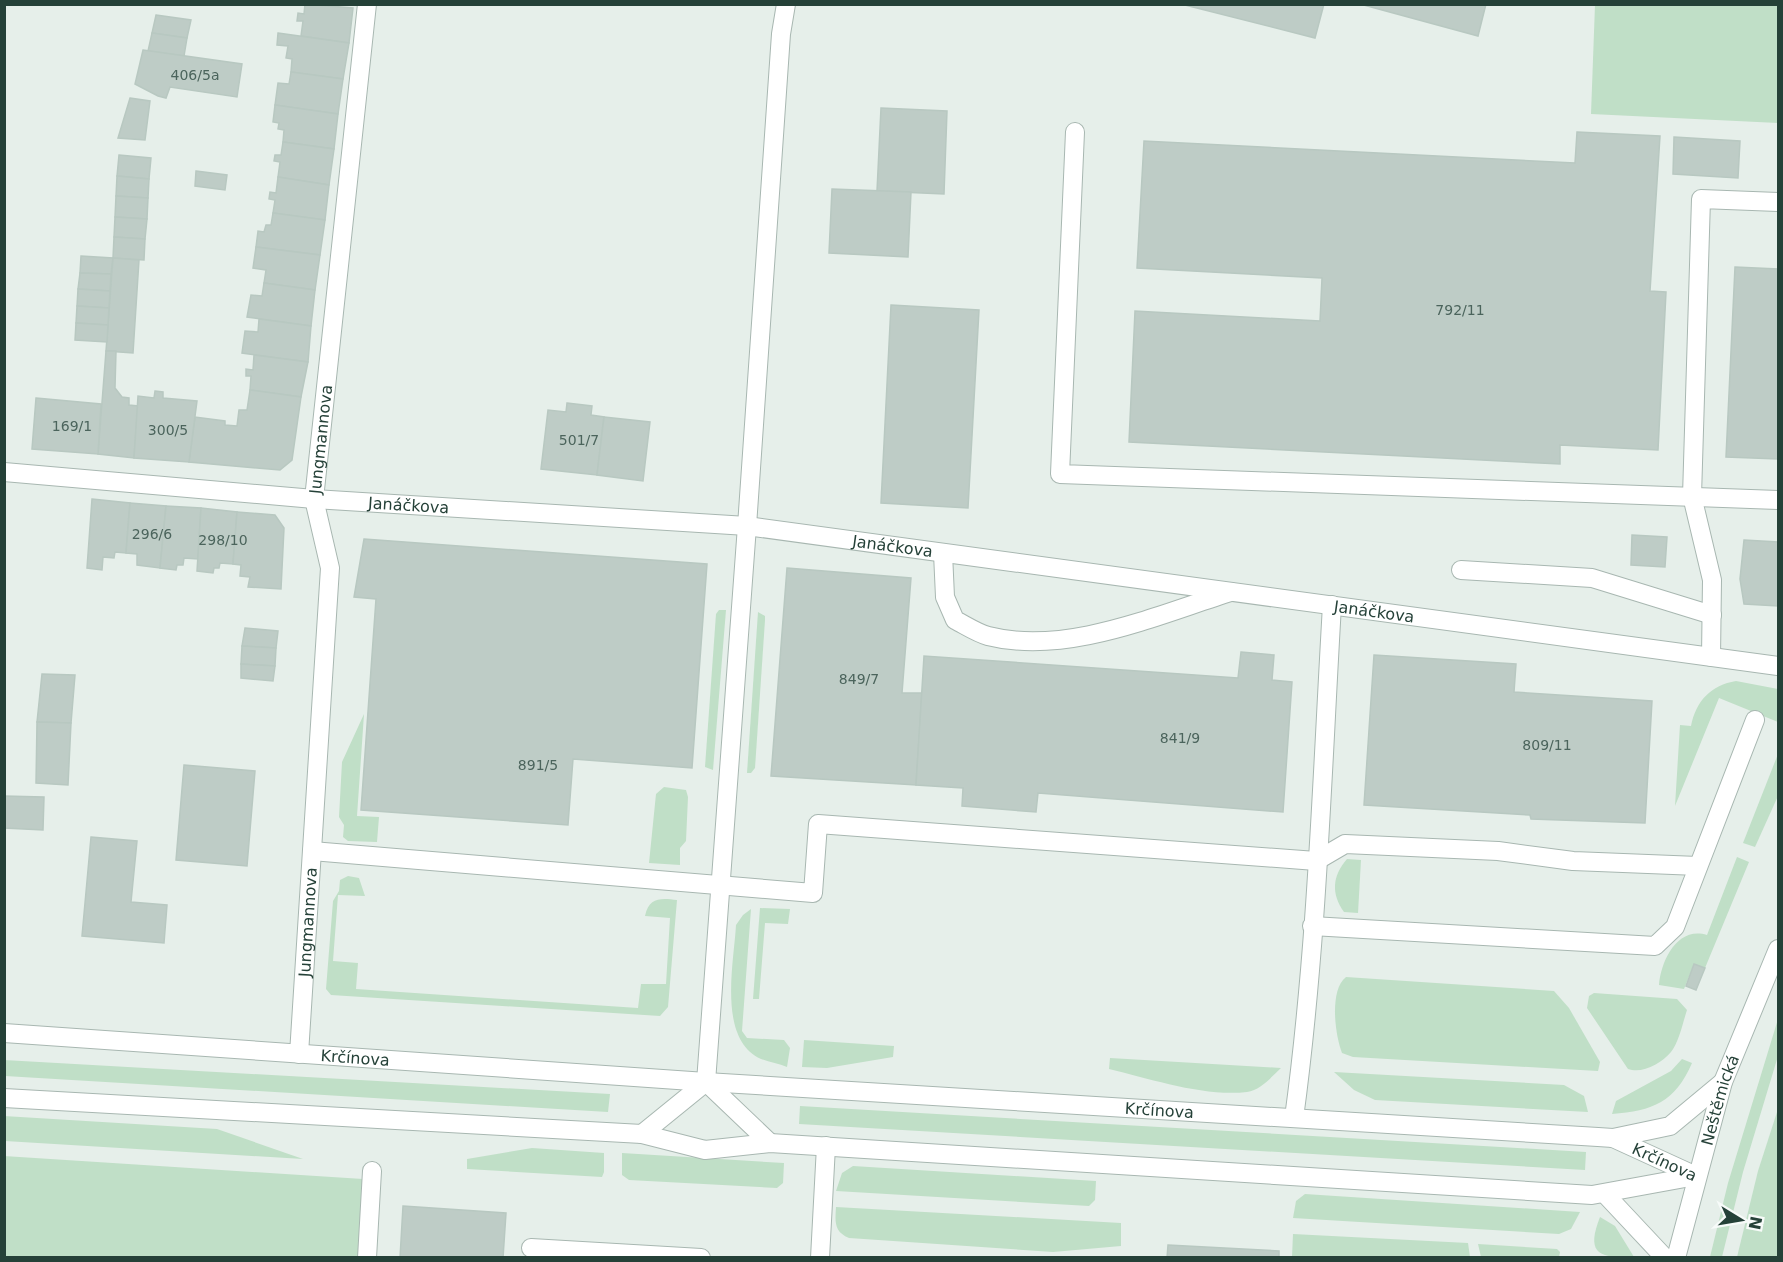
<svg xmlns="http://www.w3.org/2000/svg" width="1783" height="1262" font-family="'DejaVu Sans',sans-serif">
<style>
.green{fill:#c0dfc7}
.building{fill:#beccc6;stroke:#b8c8c1;stroke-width:1.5}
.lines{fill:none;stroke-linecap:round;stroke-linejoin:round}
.service-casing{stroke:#a8b7b1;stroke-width:20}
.minor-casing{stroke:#a8b7b1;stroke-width:20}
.tertiary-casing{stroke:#a8b7b1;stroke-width:20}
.service{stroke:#fff;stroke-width:18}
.minor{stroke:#fff;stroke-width:18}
.tertiary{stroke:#fff;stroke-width:18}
.labels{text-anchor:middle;stroke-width:4.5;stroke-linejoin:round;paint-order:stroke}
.number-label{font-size:14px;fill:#4b645c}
.street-label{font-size:16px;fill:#254138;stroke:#f7fbf9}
</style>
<rect width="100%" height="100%" fill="#e6efea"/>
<g class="green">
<polygon points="1595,5 1778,5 1778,123 1591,114"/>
<polygon points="719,610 726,610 713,770 705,767 716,614"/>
<polygon points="758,612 765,616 765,620 755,768 751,773 747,773"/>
<path d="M 1736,681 L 1778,689 L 1778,722 L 1719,698 L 1675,806 L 1680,725 L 1691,726 C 1696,701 1711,685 1736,681 Z"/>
<polygon points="364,714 357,816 379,817 377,842 348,841 343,837 344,825 339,817 342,762"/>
<polygon points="1778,754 1778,796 1755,847 1743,843"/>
<polygon points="664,787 686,790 688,797 686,841 680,848 680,865 649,863 656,794"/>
<path d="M 1737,857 L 1749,862 L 1705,968 L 1694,964 L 1684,989 L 1659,985 C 1661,961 1677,926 1707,935 Z"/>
<path d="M 1347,859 L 1361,860 L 1358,913 L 1344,912 C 1331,894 1332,876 1347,859 Z"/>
<path d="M 348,876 L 359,878 L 365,896 L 338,895 L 333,961 L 358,963 L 356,989 L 638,1008 L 641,984 L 666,984 L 670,918 L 645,916 C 649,897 661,898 677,900 L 668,1007 L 660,1016 L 331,995 L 326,989 L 333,901 L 339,891 L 340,880 Z"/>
<polygon points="760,908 790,909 788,924 765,923 759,999 753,999"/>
<path d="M 751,909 L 742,1031 L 747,1038 L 784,1040 L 790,1048 L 787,1067 C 779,1064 769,1062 761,1059 C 717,1039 734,963 736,925 L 743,915 Z"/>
<path d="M 1346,977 L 1554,991 L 1569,1008 L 1600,1062 L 1598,1071 L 1353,1057 L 1342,1053 C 1335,1035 1329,990 1346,977 Z"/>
<path d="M 1594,993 L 1677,999 L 1687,1010 C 1683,1022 1679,1042 1671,1052 C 1661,1064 1642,1074 1628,1069 L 1587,1008 L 1589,996 Z"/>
<polygon points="1778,1019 1778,1056 1743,1172 1722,1257 1710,1257 1728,1183"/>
<polygon points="804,1040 894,1046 893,1057 827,1068 802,1067"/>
<path d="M 1110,1058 L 1281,1068 C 1271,1077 1261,1090 1247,1092 C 1204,1097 1151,1079 1109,1069 Z"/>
<path d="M 1682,1059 L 1692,1063 C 1675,1102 1653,1111 1612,1114 L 1616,1101 L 1671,1071 Z"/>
<polygon points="4,1060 610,1094 608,1112 5,1076"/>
<polygon points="1334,1072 1564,1085 1584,1096 1588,1112 1375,1100 1354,1090"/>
<polygon points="800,1106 1586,1152 1585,1170 799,1124"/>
<polygon points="1778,1109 1778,1257 1737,1257 1758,1171"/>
<polygon points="4,1116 217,1129 303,1159 5,1141"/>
<polygon points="532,1148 604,1153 604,1172 602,1177 467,1169 467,1159"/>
<polygon points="622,1153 784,1163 783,1183 777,1188 629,1180 622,1175"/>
<polygon points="4,1156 363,1179 363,1257 5,1257"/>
<polygon points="853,1166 1096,1181 1095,1200 1089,1206 836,1191 842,1173"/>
<polygon points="1305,1194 1580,1212 1571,1229 1559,1234 1293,1218 1296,1201"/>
<path d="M 836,1207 L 1121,1223 L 1121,1246 L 1053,1252 L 849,1238 C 834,1232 835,1222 836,1207 Z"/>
<path d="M 1600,1217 L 1615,1226 L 1634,1257 C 1600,1258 1585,1255 1600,1217 Z"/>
<polygon points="1293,1234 1468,1243 1470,1257 1292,1257"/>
<polygon points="1478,1244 1557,1249 1560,1252 1559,1257 1481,1257"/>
</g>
<g class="building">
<polygon points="305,4 353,8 349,43 301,36 303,21 297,21 298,13 304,14"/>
<polygon points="1181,4 1324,4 1315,38"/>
<polygon points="1360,4 1486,4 1478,36"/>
<polygon points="156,15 191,20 187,38 152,33"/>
<polygon points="152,33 187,38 184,56 148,51"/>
<polygon points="278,33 349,43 343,79 291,72 292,59 286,58 288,46 277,45"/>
<polygon points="143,50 242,64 237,97 170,87 166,98 158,96 135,84"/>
<polygon points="291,72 343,79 338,114 275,105 278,83 289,84"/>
<polygon points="130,98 150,101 145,140 118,138"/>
<polygon points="275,105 338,114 334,149 283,142 284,130 278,129 279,123 273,122"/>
<polygon points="881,108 947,111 944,194 877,191"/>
<polygon points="1577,132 1660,136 1650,291 1666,292 1658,450 1560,445 1560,464 1129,442 1135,311 1320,321 1322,278 1137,268 1144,141 1575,163"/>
<polygon points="1674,137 1740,141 1738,178 1673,174"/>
<polygon points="283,142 334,149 329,185 278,177 280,162 274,161 275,155 281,155"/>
<polygon points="119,155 151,158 149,179 117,176"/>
<polygon points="196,171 227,175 225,190 195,186"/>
<polygon points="117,176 149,179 148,198 116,196"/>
<polygon points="278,177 329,185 325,220 273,213 275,200 269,199 270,192 276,193"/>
<polygon points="832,189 911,192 908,257 829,253"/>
<polygon points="116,196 148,198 147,219 115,217"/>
<polygon points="273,213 325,220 320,255 256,247 258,231 264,232 266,225 271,225"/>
<polygon points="115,217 147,219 145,239 114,237"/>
<polygon points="114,237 145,239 144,260 113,258"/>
<polygon points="256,247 320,255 315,290 264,283 266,270 253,268"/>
<polygon points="81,256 113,258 111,274 80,273"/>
<polygon points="113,258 139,260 133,353 106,351"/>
<polygon points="1735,267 1778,269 1778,459 1726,457"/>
<polygon points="80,273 111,274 110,291 78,289"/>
<polygon points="264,283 315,290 311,326 247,317 251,295 262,296"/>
<polygon points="78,289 110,291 109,308 77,306"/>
<polygon points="891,305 979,310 968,508 881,503"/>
<polygon points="77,306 109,308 108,325 76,323"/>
<polygon points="259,319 311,326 308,362 242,353 245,331 258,332"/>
<polygon points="76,323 108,325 107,342 75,340"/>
<polygon points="106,351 116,351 115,388 122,397 129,398 129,405 138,406 134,458 98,454"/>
<polygon points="254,355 308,362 301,397 250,390 251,376 246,376 246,369 253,370"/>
<polygon points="250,390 301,397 292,460 280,470 189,462 195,417 225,421 225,425 237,426 239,410 247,410"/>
<polygon points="155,391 163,392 163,398 197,401 189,462 134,458 138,396 154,398"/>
<polygon points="36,398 101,404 98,454 32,449"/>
<polygon points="567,403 592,406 591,415 604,417 597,475 541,469 548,410 566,412"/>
<polygon points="604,417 650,422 643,481 597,475"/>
<polygon points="92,499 130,503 126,553 115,552 114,558 103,557 102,570 87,568"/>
<polygon points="130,503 166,506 160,568 137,565 137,554 126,553"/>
<polygon points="166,506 201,508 198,559 184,558 183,565 177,565 176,570 160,568"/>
<polygon points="201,508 237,512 233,564 220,563 219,568 214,568 213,573 197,571"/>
<polygon points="237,512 275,515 284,528 281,589 248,587 250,577 240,576 241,565 233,564"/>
<polygon points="1632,535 1667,537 1665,567 1631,565"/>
<polygon points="364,539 707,564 692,768 573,759 568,825 361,810 376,599 354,597"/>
<polygon points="1744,540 1778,542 1778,606 1744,604 1740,579"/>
<polygon points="787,568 911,578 902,693 922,693 916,785 771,776"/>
<polygon points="245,628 278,631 276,648 242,646"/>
<polygon points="242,646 276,648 275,666 241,664"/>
<polygon points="1241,652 1274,655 1272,680 1292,682 1283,812 1038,793 1036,812 962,806 963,788 916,785 924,656 1238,678"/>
<polygon points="1374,655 1516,664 1514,692 1652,701 1645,823 1531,819 1530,815 1364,805"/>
<polygon points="241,664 275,666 273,681 241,678"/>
<polygon points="42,674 75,675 71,723 37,722"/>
<polygon points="37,722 71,723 68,785 36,783"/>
<polygon points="184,765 255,771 247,866 176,860"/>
<polygon points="4,796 44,797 43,830 4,828"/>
<polygon points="91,837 137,841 131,902 167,905 164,943 82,936"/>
<polygon points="1694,964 1705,968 1696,990 1686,986"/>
<polygon points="403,1206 506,1213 503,1258 400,1258"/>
<polygon points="1168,1245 1279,1251 1279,1258 1167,1258"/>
</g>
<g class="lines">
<g class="service-casing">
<g id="service">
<polyline points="1075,132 1060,474 1778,500"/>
<polyline points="747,526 781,34 786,4"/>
<path d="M 943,553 L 945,597 L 955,620 C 965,625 977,633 988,636 C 1066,656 1157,615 1231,592"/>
<polyline points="1461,570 1592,578 1712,615"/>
<polyline points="1711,657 1712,580 1692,496 1701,199 1778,202"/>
<polyline points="312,851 813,893 818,824 1316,861 1345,844 1498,851 1573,861 1698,866"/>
<polyline points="1312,926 1655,946 1675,927 1755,720"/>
<polyline points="531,1248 701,1258"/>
<polyline points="367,1258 372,1171"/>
</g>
</g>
<g class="minor-casing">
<g id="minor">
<path id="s1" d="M 4,472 L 314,499 L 747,526 L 1778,666"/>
<path id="s2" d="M 299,1054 L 330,568 L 314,499 L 367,4"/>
<polyline points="706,1082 747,526"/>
<polyline points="706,1082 770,1143"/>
<path d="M 1294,1118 C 1317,949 1322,776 1332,605"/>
<polyline points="642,1134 706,1082"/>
<polyline points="820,1258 826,1146"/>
</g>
</g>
<g class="tertiary-casing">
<g id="tertiary">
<path id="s3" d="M 4,1033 L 706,1082 L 1598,1137 L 1613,1138 L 1670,1126 L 1723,1082"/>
<polyline points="4,1098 642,1134 705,1150 770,1143 1592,1195 1696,1176"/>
<path id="s4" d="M 1613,1138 L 1696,1176"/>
<polyline points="1605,1194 1665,1258"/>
<path id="s5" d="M 1676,1258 L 1723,1082 L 1778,949"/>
</g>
</g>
<use href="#service" class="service"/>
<use href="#minor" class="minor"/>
<use href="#tertiary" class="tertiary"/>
</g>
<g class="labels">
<g class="number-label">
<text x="195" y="80">406/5a</text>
<text x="1460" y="315">792/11</text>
<text x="72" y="431">169/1</text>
<text x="168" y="435">300/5</text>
<text x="579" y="445">501/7</text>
<text x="152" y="539">296/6</text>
<text x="223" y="545">298/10</text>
<text x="859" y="684">849/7</text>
<text x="1180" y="743">841/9</text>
<text x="1547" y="750">809/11</text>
<text x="538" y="770">891/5</text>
</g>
<g class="street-label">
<text dy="6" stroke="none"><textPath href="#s2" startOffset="618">Jungmannova</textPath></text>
<text dy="6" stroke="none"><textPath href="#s1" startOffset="406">Janáčkova</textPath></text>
<text dy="6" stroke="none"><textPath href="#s1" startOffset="892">Janáčkova</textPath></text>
<text dy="6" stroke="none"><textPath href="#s1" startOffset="1378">Janáčkova</textPath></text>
<text dy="6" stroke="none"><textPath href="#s2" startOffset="132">Jungmannova</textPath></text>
<text dy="6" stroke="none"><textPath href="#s3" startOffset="352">Krčínova</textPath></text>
<text dy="6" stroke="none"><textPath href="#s5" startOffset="164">Neštěmická</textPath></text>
<text dy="6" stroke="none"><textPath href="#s3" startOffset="1158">Krčínova</textPath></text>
<text dy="6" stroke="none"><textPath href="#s4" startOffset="57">Krčínova</textPath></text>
</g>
</g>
<rect width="1783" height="1262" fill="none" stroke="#254138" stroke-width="12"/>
<g transform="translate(1741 1220) rotate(101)" stroke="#f7fbf9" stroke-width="4.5" paint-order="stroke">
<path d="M0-4.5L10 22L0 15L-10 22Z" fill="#254138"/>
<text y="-9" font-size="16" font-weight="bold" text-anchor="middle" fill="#254138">N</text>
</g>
</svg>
